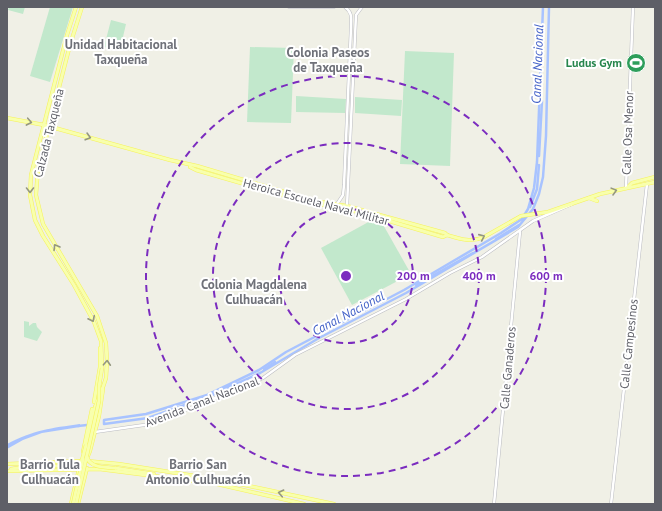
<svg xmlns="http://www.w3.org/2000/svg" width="662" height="511" font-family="'PT Sans',sans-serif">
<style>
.green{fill:#c2e8cc}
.water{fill:#a8c3ff}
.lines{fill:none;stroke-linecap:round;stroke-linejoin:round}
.canal{stroke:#a8c3ff;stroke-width:2.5}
.minor-casing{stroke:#bbbcc2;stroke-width:3.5}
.major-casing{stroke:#f6f25a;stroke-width:4}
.minor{stroke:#fff;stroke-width:2.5}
.major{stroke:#f8ffad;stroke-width:3}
.major-bridge-casing{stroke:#f6f25a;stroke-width:4;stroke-linecap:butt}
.major-bridge{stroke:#f8ffad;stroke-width:3}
.oneway{stroke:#949780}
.ring{fill:none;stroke:#7b2cbf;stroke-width:2;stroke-dasharray:7 5}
.labels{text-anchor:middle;stroke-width:4;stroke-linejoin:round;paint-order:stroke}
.leisure-label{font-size:12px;font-weight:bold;fill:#27864d;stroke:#fff;text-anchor:end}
.street-label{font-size:12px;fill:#5e5f67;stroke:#fff}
.neighbourhood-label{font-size:13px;font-weight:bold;fill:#6f7179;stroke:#fff}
.water-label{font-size:13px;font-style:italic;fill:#4563c8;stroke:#fff}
.centre{fill:#7b2cbf;stroke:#fff;stroke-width:2}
.ring-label{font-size:12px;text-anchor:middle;font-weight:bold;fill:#7b2cbf;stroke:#fff;stroke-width:4;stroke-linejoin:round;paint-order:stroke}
</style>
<rect width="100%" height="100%" fill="#f0f0e6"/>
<g class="green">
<polygon points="9,7 25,7 23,14 8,10"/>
<polygon points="50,7 73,7 50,82 30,76"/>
<polygon points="111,20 126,24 120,50 104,47"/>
<polygon points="250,47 294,48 291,123 247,122"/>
<polygon points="405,51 454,53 450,166 400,164"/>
<polygon points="296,96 346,99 345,113 296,112"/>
<polygon points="355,97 402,100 401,116 355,113"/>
<polygon points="374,219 381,221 411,274 352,305 321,248"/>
<polygon points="24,321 29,322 29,326 33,323 36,323 37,327 42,332 37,341 24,337"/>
</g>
<path class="water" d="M 80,424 L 80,427 L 42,433 L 23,440 L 7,449 L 7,444 C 34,430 51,428 80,424 Z"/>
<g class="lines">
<g class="canal">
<polyline points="543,7 537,162 534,188 528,209 522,219 501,233 404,290 286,352 259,370 207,395 146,414 104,420 104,424 148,418 210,396 260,373 319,338 406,293 518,227 533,209 539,194 543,177 546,136 549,7"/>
<polyline points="539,156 542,101"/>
<polyline points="530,207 537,189 539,165"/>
<polyline points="496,239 519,225"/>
<polyline points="416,285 473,253"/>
<polyline points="264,369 275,362"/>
<polyline points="78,426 87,425"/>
</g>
<g class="minor-casing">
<g id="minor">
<polyline points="289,7 334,7"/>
<polyline points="626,188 633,7"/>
<path d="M 337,204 L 343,195 L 344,185 L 351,28 C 351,19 353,13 345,7"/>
<polyline points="347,206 356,15 362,7"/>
<polyline points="95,432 151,424 255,382 263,378 295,355 406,299 450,273 482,257 533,221 572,204"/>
<polyline points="494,504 520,232"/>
<polyline points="611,504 647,184"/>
</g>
</g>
<g class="major-casing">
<g id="major">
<polyline points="76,7 67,35 31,175 30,195 35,220 43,236 74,285 94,322 101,341 102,368"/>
<polyline points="82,7 70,45 38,169 36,195 43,224 97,316 106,343 107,362 106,378 103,387 95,407 86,445"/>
<path d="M 7,118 L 44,125 L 170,160 L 197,166 L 315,201 L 347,206 L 445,233 L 447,235 C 460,239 471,243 484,237 L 521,216 L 548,212 L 600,194 L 655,182"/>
<polyline points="190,167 196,170 275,193 314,203 359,212 443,237 447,235"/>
<polyline points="628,187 632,183 655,177"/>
<polyline points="589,198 597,201"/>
<polyline points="94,402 100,367 100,348"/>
<polyline points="83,452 92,409"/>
<polyline points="86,458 88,456 90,451 99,416 103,389"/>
<polyline points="87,461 119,464 221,480 334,504"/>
<polyline points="7,464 82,461"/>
<polyline points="115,468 154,474"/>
<polyline points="11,469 24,467 38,467"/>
<polyline points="7,471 99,469 217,484 304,504"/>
<polyline points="71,504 79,469"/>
<polyline points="78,504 87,468"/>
</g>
</g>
<use href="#minor" class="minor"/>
<use href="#major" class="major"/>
<g class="major-bridge-casing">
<g id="major-bridge">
<path d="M 87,457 C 90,468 105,467 115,468"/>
<polyline points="38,467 76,465 82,460 86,445"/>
<polyline points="73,504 83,459"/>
<polyline points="76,504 99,401 99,387 102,368"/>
</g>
</g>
<use href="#major-bridge" class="major-bridge"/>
</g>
<defs><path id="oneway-chevron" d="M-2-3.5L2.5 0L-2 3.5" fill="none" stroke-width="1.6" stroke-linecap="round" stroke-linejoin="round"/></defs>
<g class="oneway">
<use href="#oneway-chevron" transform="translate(29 122) rotate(11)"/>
<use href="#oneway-chevron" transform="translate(88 137) rotate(16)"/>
<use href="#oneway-chevron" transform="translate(30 190) rotate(90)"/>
<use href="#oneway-chevron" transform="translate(614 191) rotate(-15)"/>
<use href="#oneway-chevron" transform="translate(482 237) rotate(-24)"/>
<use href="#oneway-chevron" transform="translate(56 247) rotate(-121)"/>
<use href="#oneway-chevron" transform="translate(92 319) rotate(64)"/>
<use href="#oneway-chevron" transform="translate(107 363) rotate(-87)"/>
<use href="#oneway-chevron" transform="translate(281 493) rotate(-168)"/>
</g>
<g class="ring">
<circle cx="346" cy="276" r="67"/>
<circle cx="346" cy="276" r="133"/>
<circle cx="346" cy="276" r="200"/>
</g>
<defs>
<g id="stadium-disc" transform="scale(1)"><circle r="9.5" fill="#2e9e5b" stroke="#fff"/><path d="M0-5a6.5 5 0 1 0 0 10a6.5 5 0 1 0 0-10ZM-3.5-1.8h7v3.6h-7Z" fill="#fff"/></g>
</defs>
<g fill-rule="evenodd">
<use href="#stadium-disc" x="636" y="63"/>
</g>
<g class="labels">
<g class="leisure-label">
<text x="622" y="67">Ludus Gym</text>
</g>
<g class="street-label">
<text transform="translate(49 133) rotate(-76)" y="4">Calzada Taxqueña</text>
<text transform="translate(628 133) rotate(-88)" y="4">Calle Osa Menor</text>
<text transform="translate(316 202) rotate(15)" y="4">Heroica Escuela Naval Militar</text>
<text transform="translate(629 344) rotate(-84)" y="4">Calle Campesinos</text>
<text transform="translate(508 368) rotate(-85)" y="4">Calle Ganaderos</text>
<text transform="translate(202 402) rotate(-21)" y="4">Avenida Canal Nacional</text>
</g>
<g class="neighbourhood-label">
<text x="121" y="49">Unidad Habitacional<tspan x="121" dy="15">Taxqueña</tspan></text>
<text x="328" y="57">Colonia Paseos<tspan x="328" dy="15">de Taxqueña</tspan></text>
<text x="254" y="289">Colonia Magdalena<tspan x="254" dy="15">Culhuacán</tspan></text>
<text x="50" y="469">Barrio Tula<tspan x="50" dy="15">Culhuacán</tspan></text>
<text x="198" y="469">Barrio San<tspan x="198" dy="15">Antonio Culhuacán</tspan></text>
</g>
<g class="water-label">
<text transform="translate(537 64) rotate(-88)" y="5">Canal Nacional</text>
<text transform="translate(348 313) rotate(-28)" y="5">Canal Nacional</text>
</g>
</g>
<circle cx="346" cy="276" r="6" class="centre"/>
<g class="ring-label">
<text x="413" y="280">200 m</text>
<text x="479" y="280">400 m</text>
<text x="546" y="280">600 m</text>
</g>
<rect width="662" height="511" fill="none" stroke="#5e5f67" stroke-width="16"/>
</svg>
